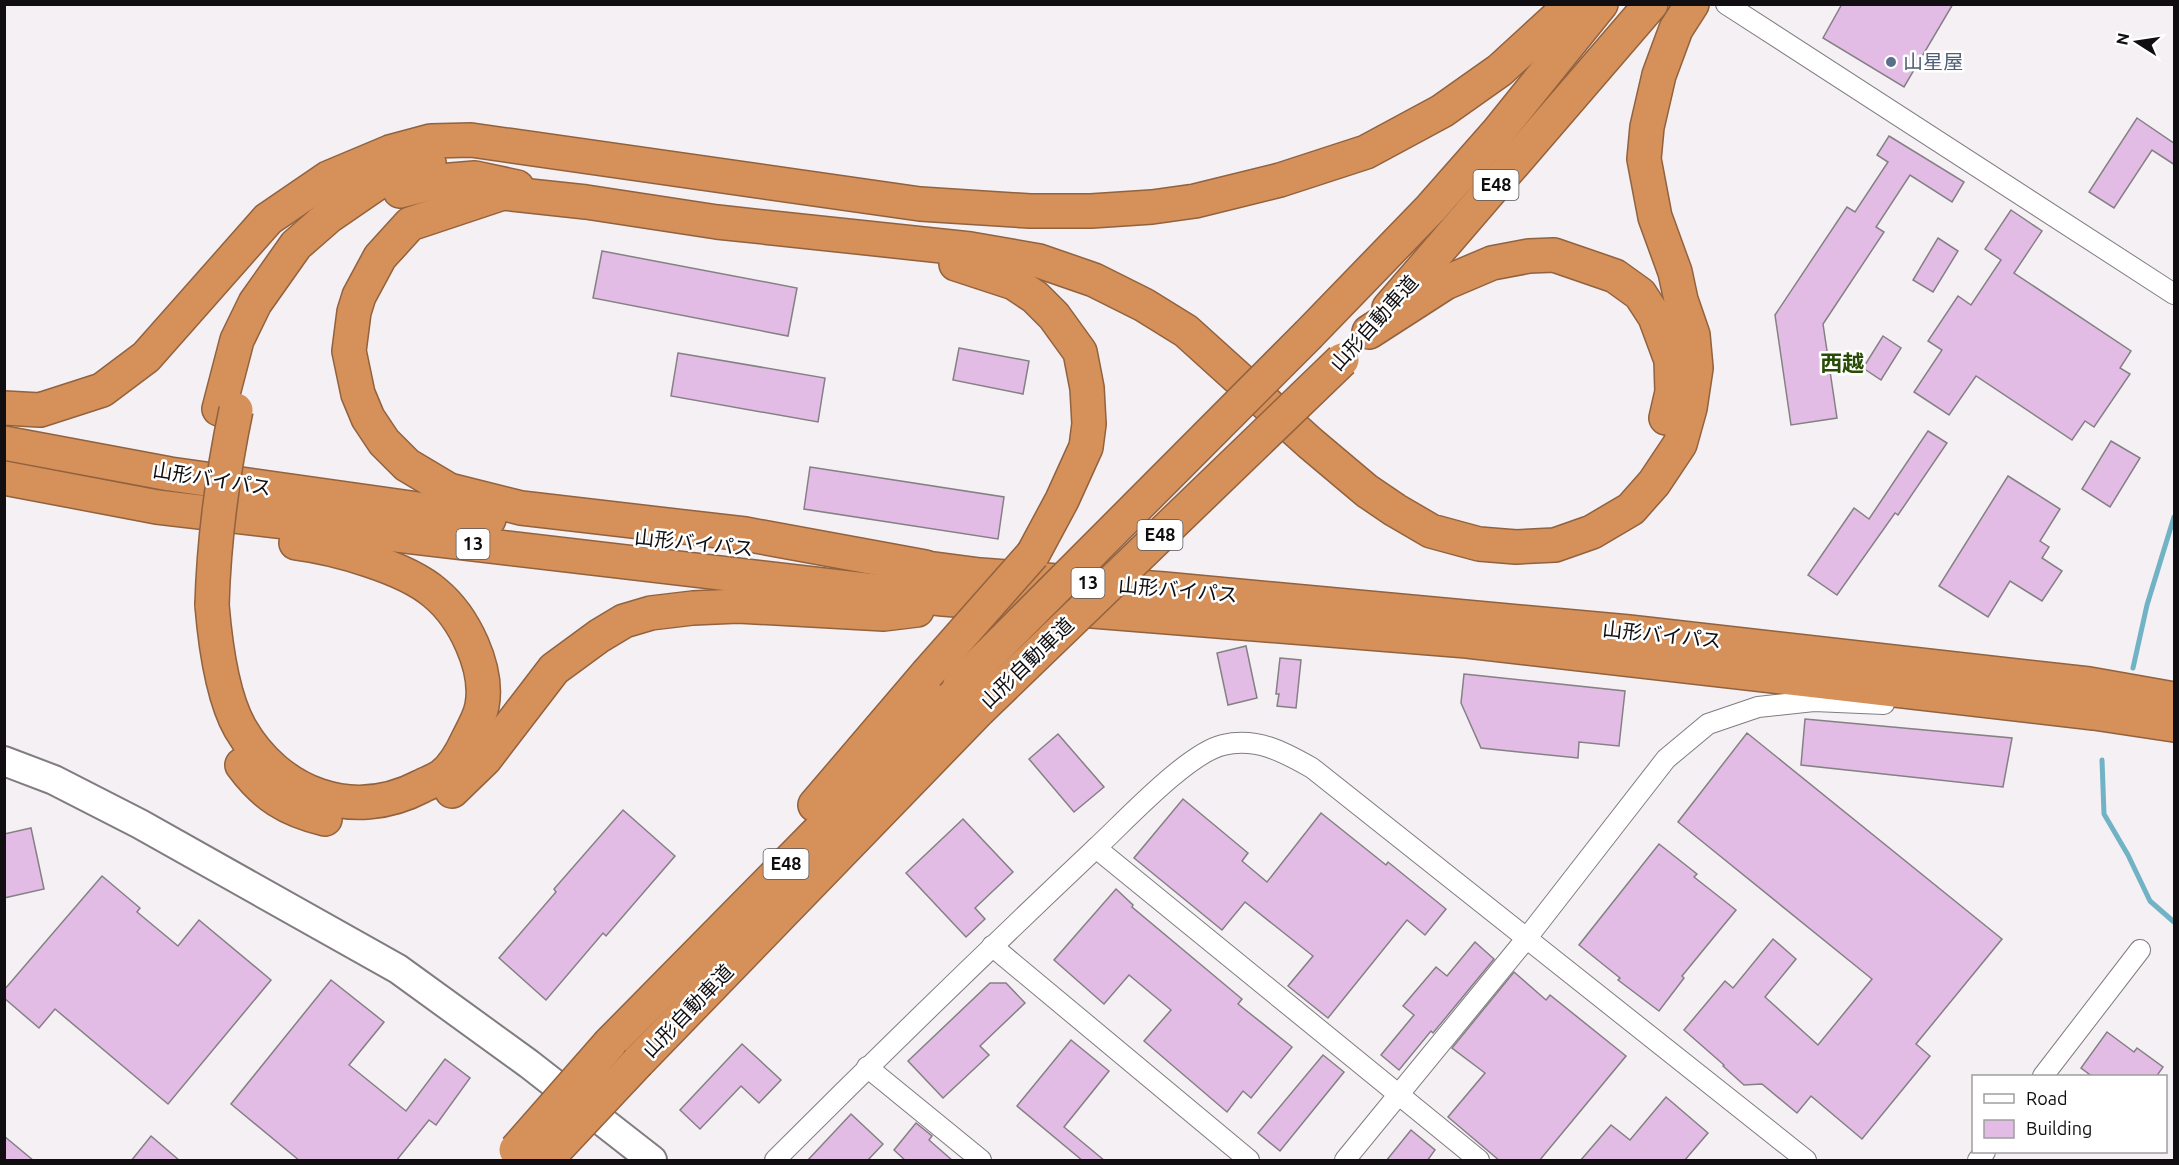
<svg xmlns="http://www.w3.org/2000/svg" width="2179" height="1165" font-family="Ubuntu,'Noto Sans JP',sans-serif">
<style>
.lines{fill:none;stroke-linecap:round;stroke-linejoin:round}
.stream{stroke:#71b2c5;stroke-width:5}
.building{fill:#e3bce6;stroke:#848084;stroke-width:1.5}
.street-casing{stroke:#807c80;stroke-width:22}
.secondary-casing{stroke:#807c80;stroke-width:32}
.highway-casing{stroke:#91623f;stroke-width:36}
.street{stroke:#fff;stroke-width:20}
.secondary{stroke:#fff;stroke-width:28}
.highway{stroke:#d69059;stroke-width:33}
.highway-bridge-casing{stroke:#91623f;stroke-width:36;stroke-linecap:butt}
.highway-bridge{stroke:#d69059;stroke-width:33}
.service-dot{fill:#5c6f8a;stroke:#fff;stroke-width:2}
.labels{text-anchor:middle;stroke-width:5;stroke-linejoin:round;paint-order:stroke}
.shield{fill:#fff;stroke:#585658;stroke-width:1.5}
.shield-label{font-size:18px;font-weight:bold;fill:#100e10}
.service-label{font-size:20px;fill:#4e5e75;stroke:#fff;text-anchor:start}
.street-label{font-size:20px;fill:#100e10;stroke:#fff}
.quarter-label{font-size:22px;font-weight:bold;fill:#284b08;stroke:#fff}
</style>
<rect width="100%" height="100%" fill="#f4f0f4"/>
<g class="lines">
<g class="stream">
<polyline points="2133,668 2147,605 2174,517"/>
<polyline points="2102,760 2104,814 2128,855 2150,901 2174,922"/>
</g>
</g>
<g class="building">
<polygon points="1842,4 1953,4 1904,87 1823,38"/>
<polygon points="2137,118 2175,144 2175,165 2152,150 2114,208 2089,192"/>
<polygon points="1889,136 1964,182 1952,202 1910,175 1876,227 1884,232 1823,324 1837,418 1791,425 1775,315 1847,207 1855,212 1888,162 1877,155"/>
<polygon points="2011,210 2042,231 2014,273 2131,351 2120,368 2130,374 2094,427 2085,421 2072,440 1976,376 1949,415 1914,392 1942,350 1928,341 1958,296 1971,305 2001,260 1985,249"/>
<polygon points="1938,238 1958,251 1933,292 1913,280"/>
<polygon points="602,251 797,288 788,336 593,298"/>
<polygon points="1883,336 1901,348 1881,380 1863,368"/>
<polygon points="959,348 1029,361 1023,394 953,380"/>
<polygon points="678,353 825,378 818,422 671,396"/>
<polygon points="1928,431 1947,443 1898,515 1895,513 1837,595 1808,575 1854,508 1869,519"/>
<polygon points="2111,441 2140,458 2110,507 2082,489"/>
<polygon points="810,467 1004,497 998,539 804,509"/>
<polygon points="2008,476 2060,509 2040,541 2049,547 2042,558 2062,571 2042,601 2010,581 1988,617 1939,586"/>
<polygon points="1246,646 1257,698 1228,705 1217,653"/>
<polygon points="1280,658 1301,660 1296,708 1277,706 1279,694 1276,694"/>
<polygon points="1464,674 1625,691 1619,746 1579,742 1578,758 1481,748 1461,703"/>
<polygon points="1805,719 2012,738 2003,787 1801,765"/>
<polygon points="1747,733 2002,939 1916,1044 1930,1056 1862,1139 1811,1096 1797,1113 1762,1084 1744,1085 1723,1066 1724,1065 1684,1030 1725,981 1733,988 1773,939 1796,959 1765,997 1818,1045 1872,979 1678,822"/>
<polygon points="1058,734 1104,787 1074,812 1029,759"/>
<polygon points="1183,799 1248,853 1242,861 1267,882 1321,813 1386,865 1388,862 1446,909 1425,935 1407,920 1328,1018 1288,986 1313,956 1245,902 1222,930 1134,858"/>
<polygon points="623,810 675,856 606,936 603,933 546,1000 499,958 556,892 554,889"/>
<polygon points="963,819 1013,872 975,908 985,919 966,937 906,873"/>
<polygon points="31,828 44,889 4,898 4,834"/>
<polygon points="1659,844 1697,874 1694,877 1736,910 1682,976 1684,978 1659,1011 1618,980 1620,978 1579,945"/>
<polygon points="102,876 140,908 137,912 178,946 199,920 271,980 168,1104 55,1009 39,1028 4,998 4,990"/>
<polygon points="1116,889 1133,905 1132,907 1242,999 1238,1004 1292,1047 1251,1098 1243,1091 1227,1112 1144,1041 1171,1010 1129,975 1104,1004 1054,960"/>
<polygon points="1475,942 1494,959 1433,1033 1431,1031 1399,1070 1381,1055 1414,1015 1403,1006 1436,967 1447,976"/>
<polygon points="1514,972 1546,1000 1550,995 1626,1056 1539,1161 1500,1161 1448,1117 1485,1073 1452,1048"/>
<polygon points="331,980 384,1022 349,1065 406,1111 445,1059 470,1078 436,1125 429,1120 396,1161 300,1161 231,1104"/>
<polygon points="990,983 1006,983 1025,1003 980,1046 989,1055 943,1098 908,1061"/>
<polygon points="2107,1032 2134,1052 2137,1048 2163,1067 2156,1077 2093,1077 2081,1068"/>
<polygon points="1071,1040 1109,1071 1064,1127 1105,1161 1083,1161 1017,1106"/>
<polygon points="742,1044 781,1080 759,1103 741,1086 700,1129 680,1110"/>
<polygon points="1323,1055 1344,1072 1280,1151 1258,1133"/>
<polygon points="1666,1097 1708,1133 1684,1161 1580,1161 1611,1125 1630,1140"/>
<polygon points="851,1114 883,1144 867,1161 807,1161"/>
<polygon points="916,1123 932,1136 929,1140 953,1161 906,1161 894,1150"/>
<polygon points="1411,1130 1435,1150 1427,1161 1386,1161"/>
<polygon points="4,1136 34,1161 4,1161"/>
<polygon points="151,1136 180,1161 131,1161"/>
</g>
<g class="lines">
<g class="street-casing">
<g id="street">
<polyline points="1726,4 2174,294"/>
<polyline points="1096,848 1479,1160"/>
<polyline points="992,946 1249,1160"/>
<polyline points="867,1067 981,1160"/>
<polyline points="2043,1076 2140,950"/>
<path d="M 775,1160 C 881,1054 988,950 1097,847 C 1125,821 1188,753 1223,745 C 1257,737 1284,752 1312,768 L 1806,1160"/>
<polyline points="1345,1160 1526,939 1666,759 1708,724 1758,707 1814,701 1884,704"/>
<polyline points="1978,1160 1985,1152"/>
</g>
</g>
<g class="secondary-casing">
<polyline id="secondary" points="4,761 54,780 140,824 398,969 529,1064 652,1160"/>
</g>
<g class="highway-casing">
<g id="highway">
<polyline points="400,191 439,181 475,178 517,187"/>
<polyline points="956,264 1014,283 1035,297 1054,316 1080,352 1087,388 1089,424 1086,447 1062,500 1033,554"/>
<polyline points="1389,308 1651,4"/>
<polyline points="1369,332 1445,283 1492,263 1529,256 1554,255 1615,276 1640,294 1655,317 1671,360 1672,392 1666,418"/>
<polyline points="1309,334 1431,208 1497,133 1601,4"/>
<polyline points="4,408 40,410 102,390 146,357 268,219 328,178 390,152 431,141 471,140 920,204 1030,211 1091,211 1152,207 1195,201 1280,180 1366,152 1442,111 1500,70 1572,4"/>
<polyline points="219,409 237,340 255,303 296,245 328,217 376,184 397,172 429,163"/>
<polyline points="4,443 170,474 489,519"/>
<polyline points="4,478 157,507 943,599 1467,641 2094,713 2174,725"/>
<polyline points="904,565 980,575 1164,589 1629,632 2089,684 2174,699"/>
<polyline points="925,567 745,534 521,508 449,490 407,465 384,442 368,418 358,394 349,351 354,312 359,296 380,257 410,224 503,193 586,202 717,222 970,249 1039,261 1094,280 1144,305 1186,331 1310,443 1367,491 1395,510 1431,531 1479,544 1516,547 1555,545 1592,532 1631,509 1654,483 1680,444 1690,408 1696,368 1693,335 1681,300 1675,272 1655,217 1644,159 1647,127 1659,75 1676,29 1692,4"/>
<path d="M 212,605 C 215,641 222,696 240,728 C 278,794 352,823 422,786 C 428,783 436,780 442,776 C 454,767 462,752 468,739 C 473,729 480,717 482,706 C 489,668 464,617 435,593 C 405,567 335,548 296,543"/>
<path d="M 242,765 C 265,796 287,810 325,819"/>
<polyline points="452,791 485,759 554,669 599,636 624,621 651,613 693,608 738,606 884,614 917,610"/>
<polyline points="815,805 927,674"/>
<polyline points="610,1043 824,826 960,684"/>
<polyline points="638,1062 979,710"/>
</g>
</g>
<use href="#street" class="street"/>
<use href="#secondary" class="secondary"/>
<use href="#highway" class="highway"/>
<g class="highway-bridge-casing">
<g id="highway-bridge">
<path d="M 212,605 C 214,536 222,477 236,410"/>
<polyline points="927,674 1033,554"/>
<polyline points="960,684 1309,334"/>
<polyline points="979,710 1342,360"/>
<polyline points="516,1150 610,1043"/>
<polyline points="546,1160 638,1062"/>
</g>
</g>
<use href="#highway-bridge" class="highway-bridge"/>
</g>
<circle class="service-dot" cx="1891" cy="62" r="6"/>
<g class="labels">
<g class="shield">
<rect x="1473.5" y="170" width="45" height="30" rx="4.5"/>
<rect x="1137.5" y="520" width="45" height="30" rx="4.5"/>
<rect x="456.5" y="529" width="33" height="30" rx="4.5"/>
<rect x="1071.5" y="568" width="33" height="30" rx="4.5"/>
<rect x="763.5" y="849" width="45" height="30" rx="4.5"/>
</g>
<g class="shield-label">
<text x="1496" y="191">E48</text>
<text x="1160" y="541">E48</text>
<text x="473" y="550">13</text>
<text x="1088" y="589">13</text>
<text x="786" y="870">E48</text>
</g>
<g class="service-label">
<text x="1903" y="69">山星屋</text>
</g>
<g class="street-label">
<text transform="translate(1374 323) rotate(-48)" y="7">山形自動車道</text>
<text transform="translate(212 479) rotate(9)" y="7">山形バイパス</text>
<text transform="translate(694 543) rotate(6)" y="7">山形バイパス</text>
<text transform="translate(1178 590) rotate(5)" y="7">山形バイパス</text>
<text transform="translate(1662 635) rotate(6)" y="7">山形バイパス</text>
<text transform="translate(1027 663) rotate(-44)" y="7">山形自動車道</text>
<text transform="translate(688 1011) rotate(-46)" y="7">山形自動車道</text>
</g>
<g class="quarter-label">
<text x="1842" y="371">西越</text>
</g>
</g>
<rect width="2179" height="1165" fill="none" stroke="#100e10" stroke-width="12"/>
<rect x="1972" y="1075" width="195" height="78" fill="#ffffff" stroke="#9f9f9f" stroke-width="1.5"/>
<rect x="1984" y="1094" width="30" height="9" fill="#ffffff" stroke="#9f9f9f" stroke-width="1.5"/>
<text x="2026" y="1105" font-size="18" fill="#100e10">Road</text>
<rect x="1984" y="1120" width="30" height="18" fill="#e3bce6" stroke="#9f9f9f" stroke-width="1.5"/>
<text x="2026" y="1135" font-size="18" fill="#100e10">Building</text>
<g transform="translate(2137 42) rotate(282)" stroke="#ffffff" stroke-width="4.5" paint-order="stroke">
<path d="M0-4.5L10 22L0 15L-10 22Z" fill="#100e10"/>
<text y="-9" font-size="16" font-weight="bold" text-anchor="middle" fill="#100e10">N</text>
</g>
</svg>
